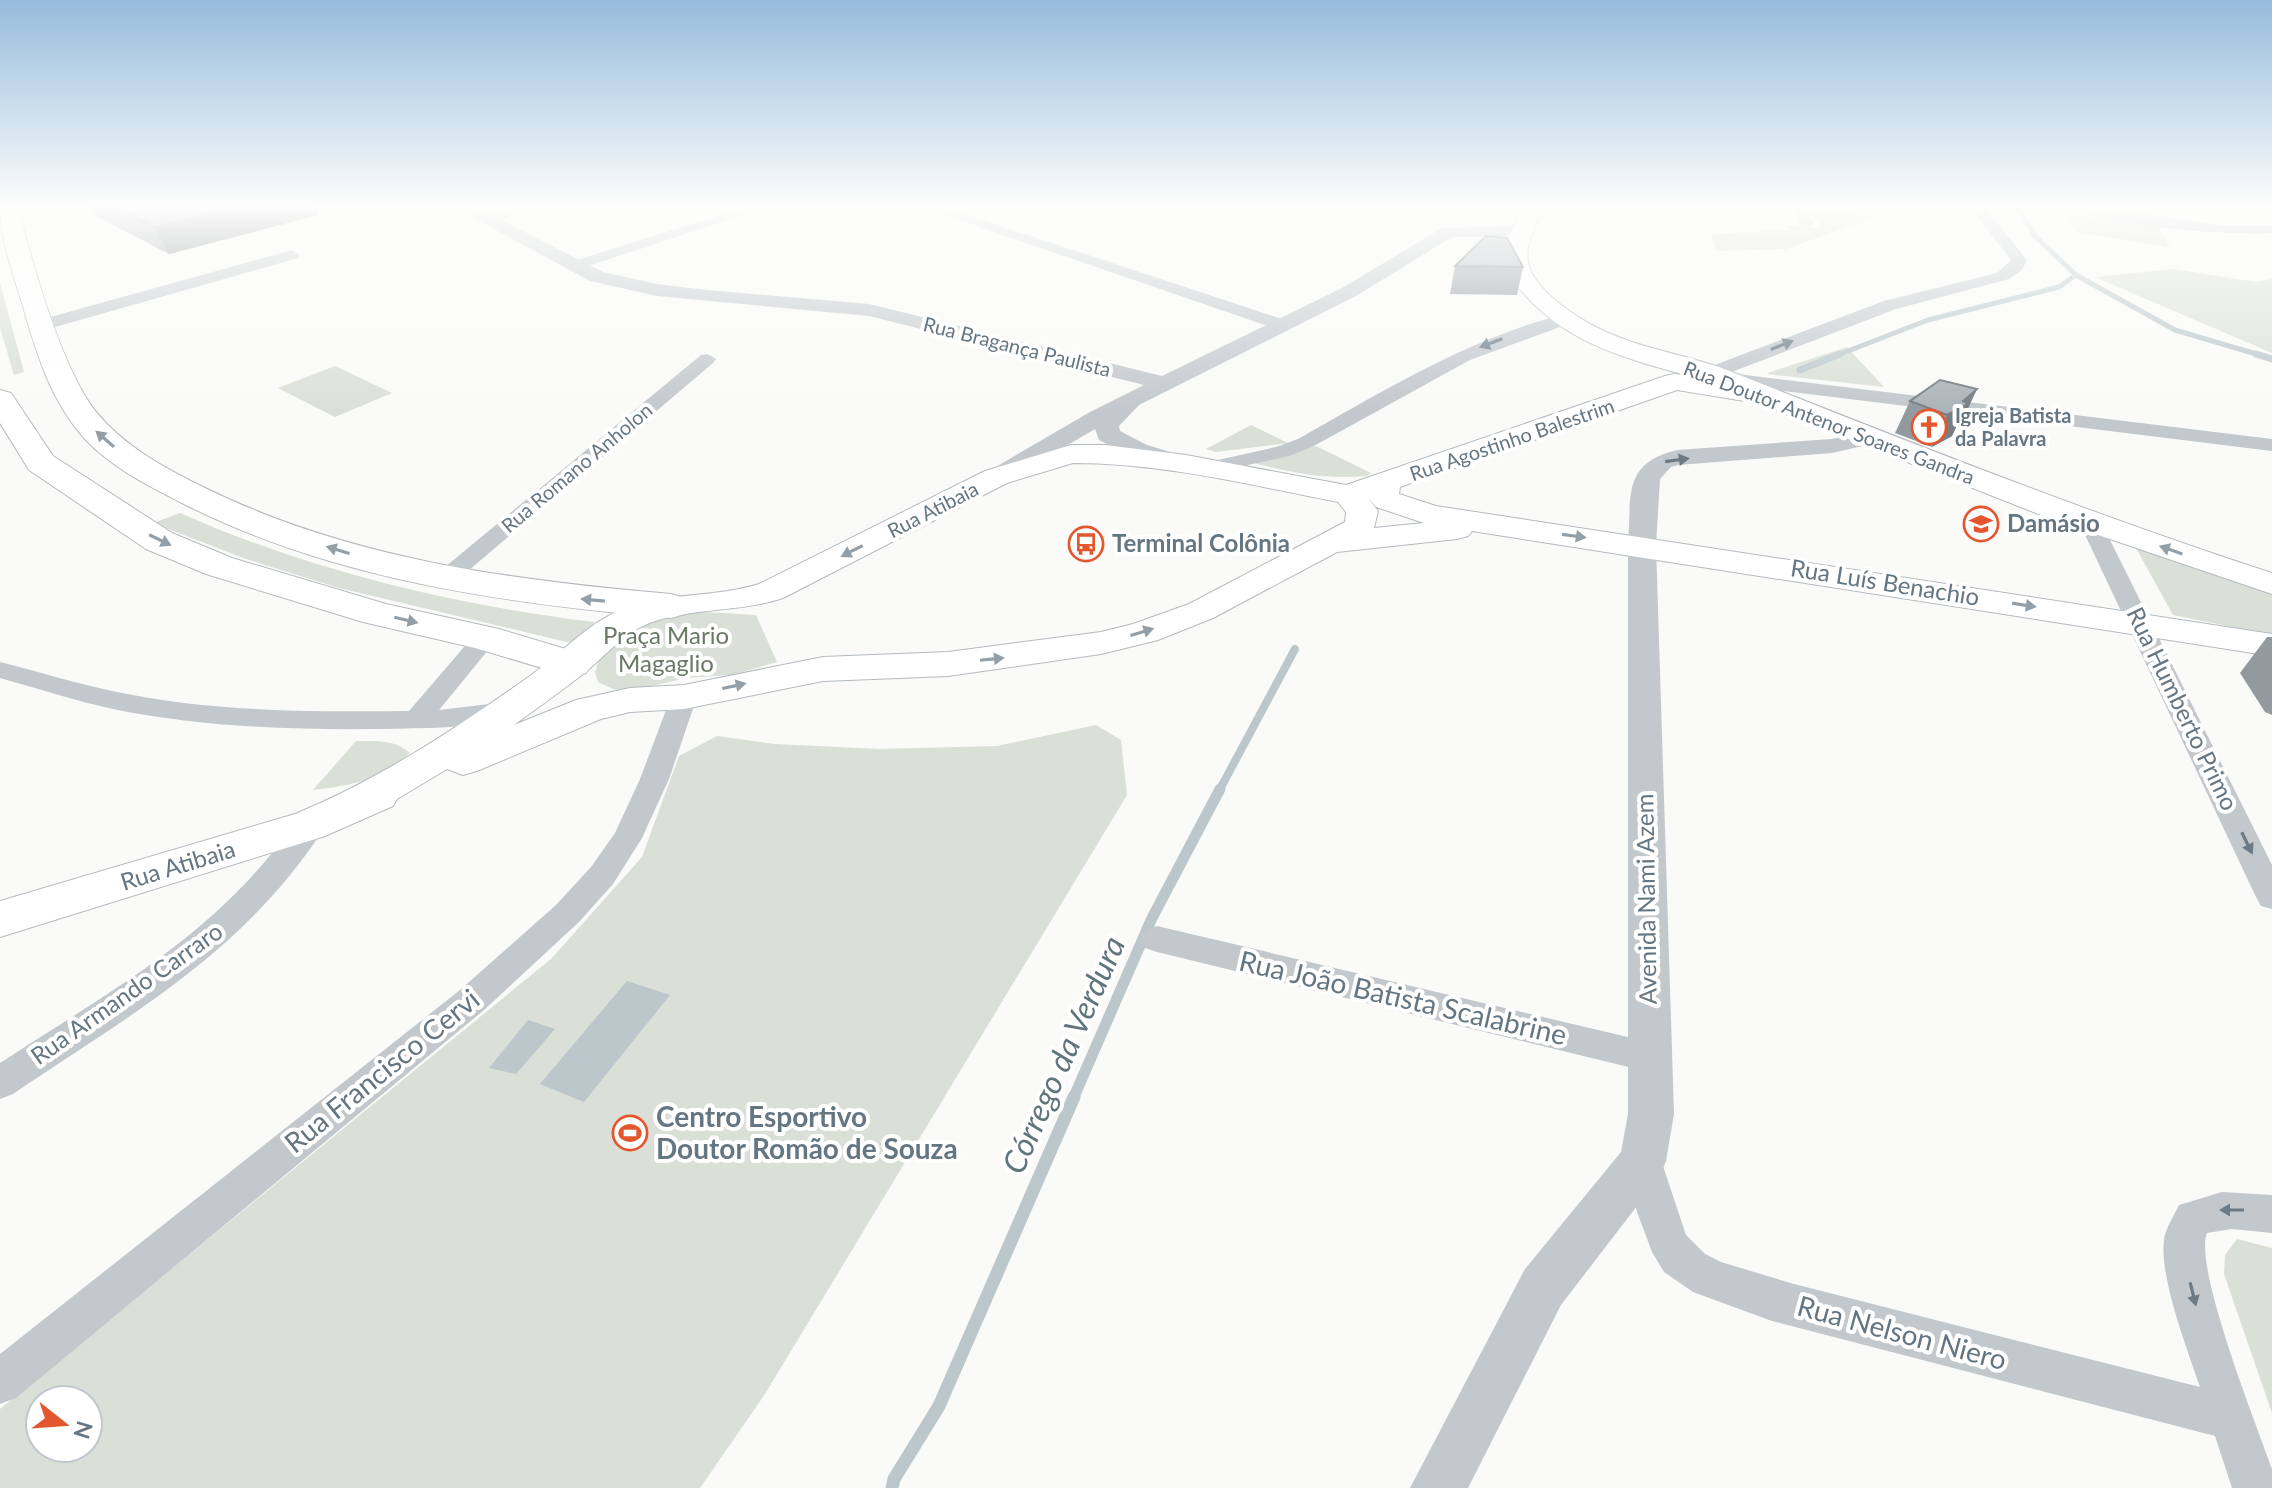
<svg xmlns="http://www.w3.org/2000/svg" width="2272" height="1488" font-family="Lato,sans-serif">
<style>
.green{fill:#dadfd7;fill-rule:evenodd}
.water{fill:#bbc7cb}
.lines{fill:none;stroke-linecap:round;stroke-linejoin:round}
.stream-far4{stroke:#bbc7cb;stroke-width:5}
.stream-far3{stroke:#bbc7cb;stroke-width:7}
.stream-far2{stroke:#bbc7cb;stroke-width:8}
.stream-far1{stroke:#bbc7cb;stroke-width:11}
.stream{stroke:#bbc7cb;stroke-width:13}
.secondary-casing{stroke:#b3babf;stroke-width:2}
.primary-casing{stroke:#b5babe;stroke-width:2}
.minor{fill:#c3c8cc;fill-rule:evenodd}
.tertiary{fill:#c3c8cc;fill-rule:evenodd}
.secondary{fill:#fff;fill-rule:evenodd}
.primary{fill:#fff;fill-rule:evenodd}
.wall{fill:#929a9f}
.shaded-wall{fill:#777d82}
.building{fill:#aab3b9;stroke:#777d82;stroke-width:2}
.oneway{fill:#6a7a87}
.oneway2{fill:#939fa8}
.labels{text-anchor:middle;stroke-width:8;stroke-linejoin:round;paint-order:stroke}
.far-street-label{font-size:20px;fill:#657683;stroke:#fff}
.far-poi-label{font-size:20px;font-weight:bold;fill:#657683;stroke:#fff;text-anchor:start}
.poi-label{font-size:24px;font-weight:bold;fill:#657683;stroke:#fff;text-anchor:start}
.street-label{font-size:24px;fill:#657683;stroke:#fff}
.park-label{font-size:24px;fill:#687a64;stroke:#fff}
.near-street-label{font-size:28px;fill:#657683;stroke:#fff}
.near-poi-label{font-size:28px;font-weight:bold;fill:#657683;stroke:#fff;text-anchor:start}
.near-water-label{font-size:32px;font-style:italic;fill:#60757c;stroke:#fff}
</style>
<rect width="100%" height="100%" fill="#fafaf8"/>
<g class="green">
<polygon points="1809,210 1878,216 1786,249 1717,251 1711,234 1789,230 1784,225 1819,228 1822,221 1814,218"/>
<polygon points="2064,213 2157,226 2170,247 2078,233"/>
<polygon points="2173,269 2256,282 2272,279 2272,353 2095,277"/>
<polygon points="0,283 24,372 14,375 0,328"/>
<polygon points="1847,347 1884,387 1767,374 1770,372"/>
<polygon points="335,366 392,393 335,417 278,388"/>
<polygon points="1251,425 1288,443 1216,452 1206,449"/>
<path d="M 1316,446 L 1371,473 L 1367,476 C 1323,480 1288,472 1246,461 Z"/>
<path d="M 180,513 C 311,571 453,605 595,622 L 575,644 L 339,588 L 243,558 L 153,523 Z"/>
<polygon points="2136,548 2272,592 2272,635 2173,615"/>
<polygon points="705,612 756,615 777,662 731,675 686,678 627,692 613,689 598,682 595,672 605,643 656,618"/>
<path d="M 1096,725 L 1121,740 L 1127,795 L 765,1394 L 700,1488 L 0,1488 L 0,1409 L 551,959 L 642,857 L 679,756 L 717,736 L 775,744 L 879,749 L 997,746 ZM 40,1400 L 88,1400 L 88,1448 L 40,1448 Z"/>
<path d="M 356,741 C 374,741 396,739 410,753 C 383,780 349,786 313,790 Z"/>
<polygon points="2237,1239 2272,1248 2272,1413 2224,1274 2225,1255"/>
</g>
<g class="water">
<polygon points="627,981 670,995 584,1102 540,1084"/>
<polygon points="528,1020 555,1029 516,1074 489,1068"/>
</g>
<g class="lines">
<g class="stream-far4">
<polyline points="2076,275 2175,330 2263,356"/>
<polyline points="1835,356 1928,320 2059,287 2076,275 2036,237 2018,209 2019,204"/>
</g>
<g class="stream-far3">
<polyline points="2256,354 2272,359"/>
<polyline points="1800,370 1840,354"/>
</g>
<polyline class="stream-far2" points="1219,791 1295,649"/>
<polyline class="stream-far1" points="1073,1099 1152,918 1220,789"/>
<polyline class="stream" points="892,1488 894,1479 939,1406 1074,1097"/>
<g class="secondary-casing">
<path id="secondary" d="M 1527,204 L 1547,204 C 1535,226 1518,252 1534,277 C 1549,299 1576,317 1600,329 C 1640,349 1685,354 1727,370 C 1907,441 2087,513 2272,573 L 2272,594 L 2051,519 L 1757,403 L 1677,390 L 1400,487 L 1399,494 L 1436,506 L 2272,634 L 2272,656 L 1472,531 L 1468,536 L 1457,539 L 1337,552 L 1213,618 L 1158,640 L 1101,654 L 948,676 L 823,681 L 684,709 L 630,712 L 601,719 L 477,771 L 463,775 L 447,769 L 397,799 L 393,806 L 325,836 L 0,937 L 0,901 L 295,814 C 378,780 454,730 527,678 C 558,657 586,624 621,610 C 666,592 714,598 759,584 L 985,471 L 1071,445 L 1105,445 L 1186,455 L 1346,485 L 1665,376 L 1675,374 L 1694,377 C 1633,361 1570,345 1526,296 C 1517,287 1506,273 1505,260 C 1503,240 1517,220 1527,204 ZM 1073,463 C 1162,463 1251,485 1338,502 L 1346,512 L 1345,522 L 1189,604 L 1133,624 L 1101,632 L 948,652 L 823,657 L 684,685 L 630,688 L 576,700 L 514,725 C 537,708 560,692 583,674 C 603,658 621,636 645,625 C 686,607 739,613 783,598 L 1007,483 ZM 1368,498 L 1376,507 L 1424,523 L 1374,528 L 1378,511 Z"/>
</g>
<g class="primary-casing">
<g id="primary">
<path d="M 0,204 L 17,204 C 31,259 62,371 97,413 C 124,446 163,467 201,486 C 348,559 509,580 671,594 L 685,598 L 690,606 L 685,614 L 671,618 C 503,603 332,580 180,502 C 147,485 111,467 85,439 C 50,400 36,352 22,303 C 12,270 0,239 0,204 Z"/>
<polygon points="0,390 11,393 53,456 172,533 232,558 386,604 499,629 586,655 592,664 586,673 572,677 475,648 363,622 206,574 146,549 29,470 0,423"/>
</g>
</g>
<g class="minor">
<polygon points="529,204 552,204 490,223 483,219"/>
<polygon points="756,204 777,204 579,269 567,269 565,266 567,263"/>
<polygon points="913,204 934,204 1291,322 1294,326 1285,331 1279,330"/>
<polygon points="1791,204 1805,204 1813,223 1811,226 1801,226"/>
<polygon points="1968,204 1982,204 2027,260 2022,270 2009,279 1896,309 1729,373 2272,439 2272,451 1718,383 1702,373 1704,369 1884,301 1997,273 2011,260"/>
<path d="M 2049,204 L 2076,204 L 2219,225 L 2272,225 L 2272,233 C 2198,235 2123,225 2051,207 Z"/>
<polygon points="292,250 300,255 298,258 48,329 42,330 33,325 36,321"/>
<path d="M 1565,314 L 1571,315 L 1574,319 L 1571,323 L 1470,360 L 1312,447 L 1289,456 L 1207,474 L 1196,468 L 1200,464 L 1276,447 L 1298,439 C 1383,391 1469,338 1565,314 Z"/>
<polygon points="707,354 716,359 713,363 455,582 439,582 435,577 439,572 701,355"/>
<polygon points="2090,515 2101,522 2272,865 2272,909 2261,906 2256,897 2079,522"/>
<path d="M 485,630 L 494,633 L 498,638 L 439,710 L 506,702 L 516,705 L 520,711 L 516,717 C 472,729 426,728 381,729 C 292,730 201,727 113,709 C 75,701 37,688 0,678 L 0,662 C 37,671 74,683 112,691 C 210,712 310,712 409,711 L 476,633 Z"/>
<polygon points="684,688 693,691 697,697 669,779 642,838 613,884 579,922 484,1010 16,1398 0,1404 0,1354 460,990 556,905 591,867 615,833 640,779 671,697 675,691"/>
<path d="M 310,814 L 321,817 L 325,825 L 321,833 C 240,955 131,1014 13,1094 L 0,1099 L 0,1063 C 115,988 219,934 299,817 Z"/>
<polygon points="1157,926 1649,1042 1662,1046 1667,1057 1662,1068 1649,1072 1157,952 1145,948 1141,939 1145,930"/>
<path d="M 1643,1143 L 1657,1148 L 1686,1235 L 1705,1254 L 1721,1262 L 1794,1284 L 2200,1387 C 2188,1351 2159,1277 2164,1240 C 2165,1229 2174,1216 2179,1205 L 2222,1192 L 2272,1195 L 2272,1233 L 2232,1229 L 2207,1233 C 2193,1267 2258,1428 2272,1469 L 2272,1488 L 2232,1488 L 2215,1436 L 1772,1321 L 1693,1292 L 1664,1272 L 1652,1252 L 1637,1212 L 1624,1161 L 1629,1148 Z"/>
</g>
<g class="tertiary">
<path d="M 448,204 L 470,204 L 603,272 L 657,284 L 707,290 L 869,304 L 1162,376 L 1342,288 L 1442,228 L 1522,226 L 1531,231 L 1522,236 L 1452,237 L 1356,296 L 1139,405 L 1119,426 L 1120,431 L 1147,445 L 1187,457 L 1191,462 L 1187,467 C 1160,474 1123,452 1099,440 L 1095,429 L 1005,482 L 987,482 L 983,477 L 987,472 L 1090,412 L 1144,385 L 869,316 L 657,296 L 590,281 Z"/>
<path d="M 1867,431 L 1876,433 L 1879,438 L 1876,443 L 1832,453 L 1678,465 L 1671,467 L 1660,479 L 1656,545 L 1674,1114 L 1666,1161 L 1660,1176 L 1561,1305 L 1468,1488 L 1410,1488 L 1525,1269 L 1621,1152 L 1628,1114 L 1628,545 C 1632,496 1621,464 1677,450 L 1832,439 Z"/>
</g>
<use href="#secondary" class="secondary"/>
<use href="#primary" class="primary"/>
</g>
<g class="wall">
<polygon points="88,204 313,204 318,215 169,254 94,215"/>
<polygon points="1455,266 1523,267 1517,295 1450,294"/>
<polygon points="1977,389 1962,421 1958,423 1952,436 1932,447 1895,433 1910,401"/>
<polygon points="2267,637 2272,637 2272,715 2265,712 2240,673"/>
</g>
<g class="shaded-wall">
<polygon points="247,204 313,204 318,215 169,254 155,227"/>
<polygon points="1977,389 1962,421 1958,423 1952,436 1932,447 1947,415"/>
</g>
<g class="building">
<polygon points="109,204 247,204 155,227"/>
<polygon points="1486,236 1507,238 1523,267 1455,266"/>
<polygon points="1940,380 1977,389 1963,401 1968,404 1947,415 1910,401"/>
</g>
<defs><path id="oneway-solid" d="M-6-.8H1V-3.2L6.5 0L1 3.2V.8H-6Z" transform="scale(2)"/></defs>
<g class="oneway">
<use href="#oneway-solid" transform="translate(1491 343) rotate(159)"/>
<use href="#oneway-solid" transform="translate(1782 345) rotate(-22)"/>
<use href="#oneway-solid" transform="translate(1677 460) rotate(-8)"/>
<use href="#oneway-solid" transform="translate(2247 843) rotate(64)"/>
<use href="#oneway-solid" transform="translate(2232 1210) rotate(-180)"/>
<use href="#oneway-solid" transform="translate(2193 1294) rotate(76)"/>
</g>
<g class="oneway2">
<use href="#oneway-solid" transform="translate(105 439) rotate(-139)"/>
<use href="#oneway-solid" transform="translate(1574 536) rotate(8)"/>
<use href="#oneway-solid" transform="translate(160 540) rotate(26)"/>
<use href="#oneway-solid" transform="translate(338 550) rotate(-163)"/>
<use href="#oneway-solid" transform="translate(2171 550) rotate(-161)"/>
<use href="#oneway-solid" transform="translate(852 551) rotate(153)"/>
<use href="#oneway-solid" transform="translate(593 600) rotate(-175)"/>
<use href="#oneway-solid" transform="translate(2024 605) rotate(9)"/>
<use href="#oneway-solid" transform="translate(406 620) rotate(13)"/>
<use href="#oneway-solid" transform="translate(1142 632) rotate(-17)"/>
<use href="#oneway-solid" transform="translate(992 659) rotate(-6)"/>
<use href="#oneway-solid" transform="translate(734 686) rotate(-12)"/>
</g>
<linearGradient id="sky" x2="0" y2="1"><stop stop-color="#96bcdc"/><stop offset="0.5" stop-color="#fdfdfc"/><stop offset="1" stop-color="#fdfdfc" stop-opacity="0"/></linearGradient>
<rect width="2272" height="412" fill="url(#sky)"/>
<defs>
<g id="church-ring" transform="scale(1.8)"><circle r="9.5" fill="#fff" stroke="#e4572e" stroke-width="1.5"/><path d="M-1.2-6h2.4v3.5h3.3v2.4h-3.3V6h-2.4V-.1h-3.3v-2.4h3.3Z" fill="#e4572e"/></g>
<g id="university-ring" transform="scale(1.8)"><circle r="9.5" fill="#fff" stroke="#e4572e" stroke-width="1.5"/><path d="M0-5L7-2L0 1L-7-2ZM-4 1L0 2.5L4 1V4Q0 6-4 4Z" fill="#e4572e"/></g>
<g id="bus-ring" transform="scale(1.8)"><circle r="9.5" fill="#fff" stroke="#e4572e" stroke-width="1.5"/><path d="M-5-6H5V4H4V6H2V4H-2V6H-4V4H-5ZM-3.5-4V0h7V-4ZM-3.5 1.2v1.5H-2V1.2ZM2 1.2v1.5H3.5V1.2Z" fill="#e4572e"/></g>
<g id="stadium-ring" transform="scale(1.8)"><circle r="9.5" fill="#fff" stroke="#e4572e" stroke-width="1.5"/><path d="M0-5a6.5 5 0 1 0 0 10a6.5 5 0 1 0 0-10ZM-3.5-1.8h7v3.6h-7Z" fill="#e4572e"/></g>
</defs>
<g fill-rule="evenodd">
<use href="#church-ring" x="1929" y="427"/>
<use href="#university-ring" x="1981" y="524"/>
<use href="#bus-ring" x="1086" y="544"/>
<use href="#stadium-ring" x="630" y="1133"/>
</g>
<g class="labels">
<g class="far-street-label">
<text transform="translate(1017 347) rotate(14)" y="7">Rua Bragança Paulista</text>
<text transform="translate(1829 423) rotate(21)" y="7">Rua Doutor Antenor Soares Gandra</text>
<text transform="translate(1512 440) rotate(-19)" y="7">Rua Agostinho Balestrim</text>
<text transform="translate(577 468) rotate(-40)" y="7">Rua Romano Anholon</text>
<text transform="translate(933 510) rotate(-27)" y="7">Rua Atibaia</text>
</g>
<g class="far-poi-label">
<text x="1955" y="423">Igreja Batista<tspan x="1955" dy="23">da Palavra</tspan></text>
</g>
<g class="poi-label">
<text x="2007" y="532">Damásio</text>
<text x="1112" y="552">Terminal Colônia</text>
</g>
<g class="street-label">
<text transform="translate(1885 583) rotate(9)" y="8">Rua Luís Benachio</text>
<text transform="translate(2182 709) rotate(64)" y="8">Rua Humberto Primo</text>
<text transform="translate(178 866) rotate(-17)" y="8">Rua Atibaia</text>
<text transform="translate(1647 899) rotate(-91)" y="8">Avenida Nami Azem</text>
<text transform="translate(127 994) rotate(-35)" y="8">Rua Armando Carraro</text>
</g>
<g class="park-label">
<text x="666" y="644">Praça Mario<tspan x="666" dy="28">Magaglio</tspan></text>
</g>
<g class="near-street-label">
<text transform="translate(1403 998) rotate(13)" y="10">Rua João Batista Scalabrine</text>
<text transform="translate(382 1071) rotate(-39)" y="10">Rua Francisco Cervi</text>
<text transform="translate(1902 1333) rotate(15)" y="10">Rua Nelson Niero</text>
</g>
<g class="near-poi-label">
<text x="656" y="1127">Centro Esportivo<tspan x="656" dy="32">Doutor Romão de Souza</tspan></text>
</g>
<g class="near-water-label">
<text transform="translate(1064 1055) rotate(-66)" y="11">Córrego da Verdura</text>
</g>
</g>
<g transform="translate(64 1424) rotate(107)"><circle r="38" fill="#ffffff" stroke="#c1c8cd" stroke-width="2"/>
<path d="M0-6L14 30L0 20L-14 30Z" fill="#e4572e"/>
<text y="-12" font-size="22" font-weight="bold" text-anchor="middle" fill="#657683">N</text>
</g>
</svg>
